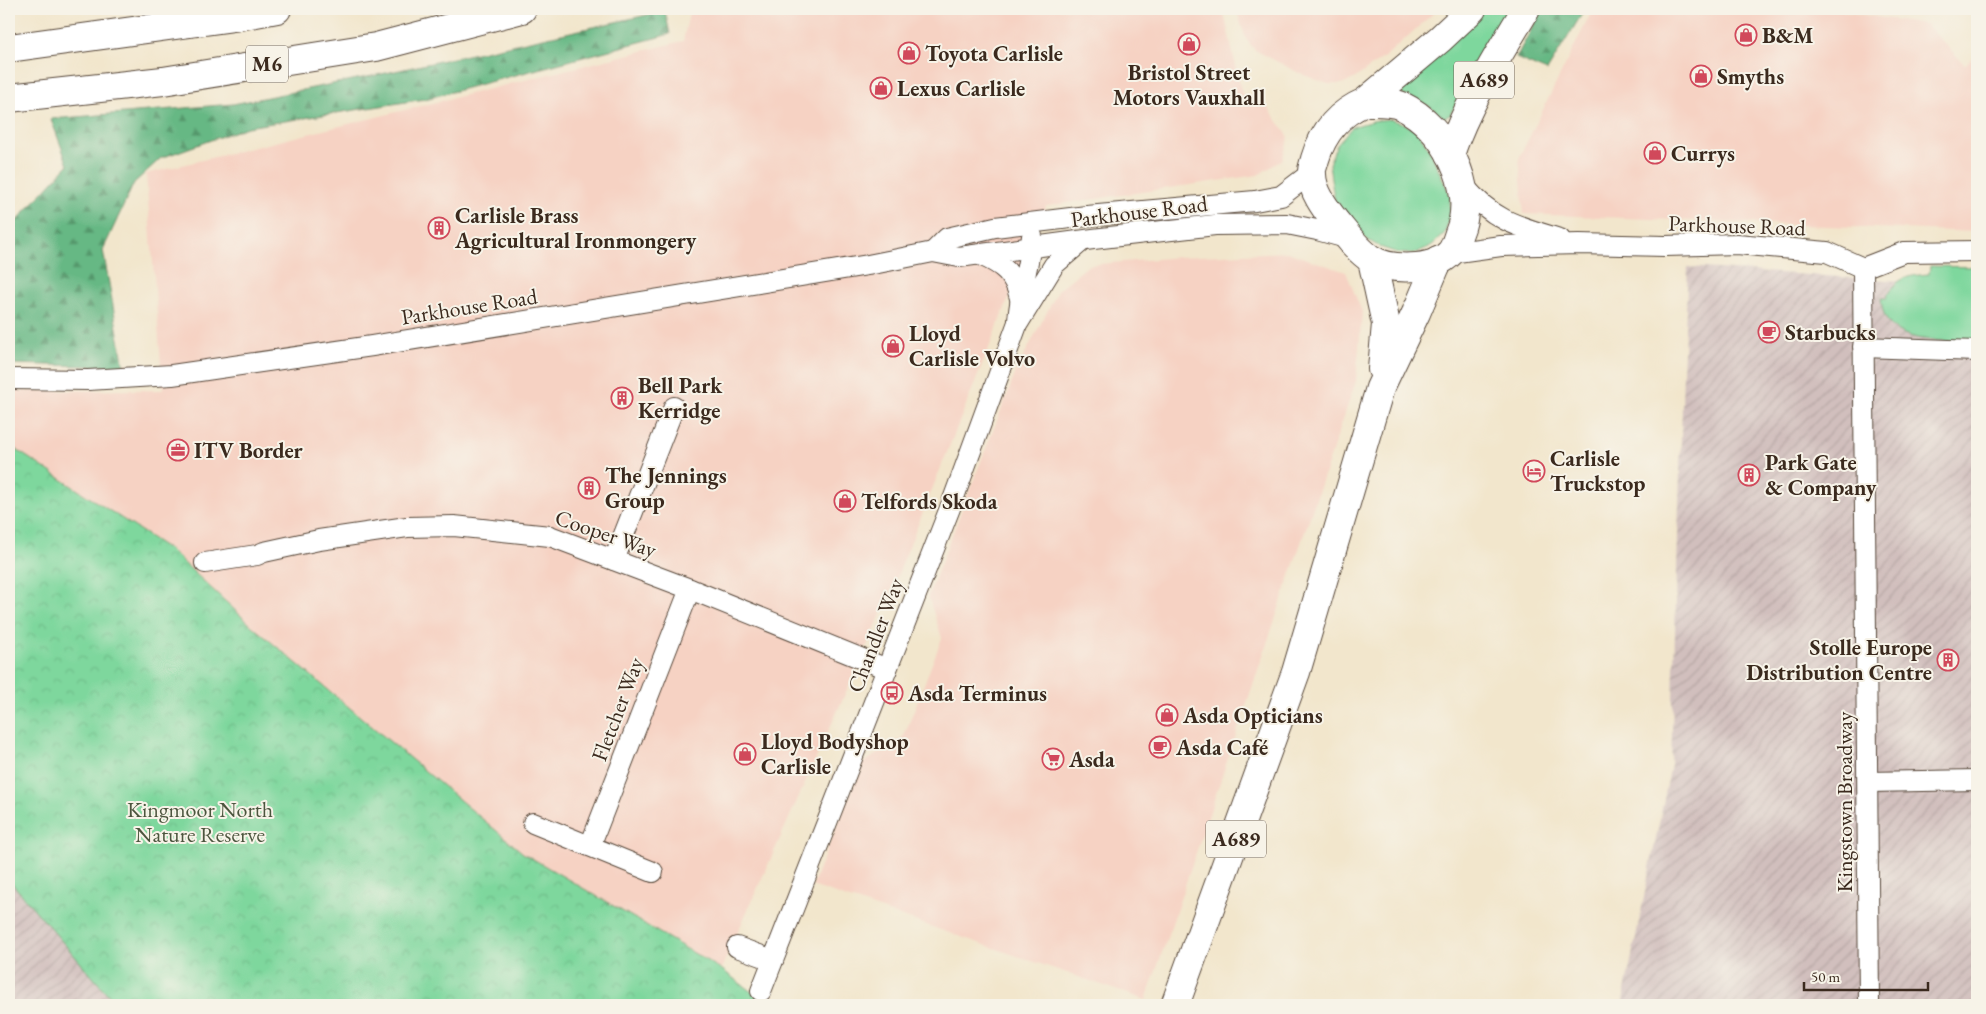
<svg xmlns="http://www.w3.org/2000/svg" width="1986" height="1014" font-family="'EB Garamond',serif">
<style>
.built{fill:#f6d2c3}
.industrial{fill:url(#industrial-furrows)}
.green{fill:#7ed79d;stroke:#5c805e}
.forest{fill:url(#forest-firs);stroke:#507151}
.park{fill:url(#park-crowns);stroke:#5c805e}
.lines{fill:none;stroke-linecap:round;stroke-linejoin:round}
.minor-casing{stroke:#564638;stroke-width:22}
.highway-casing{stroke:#564638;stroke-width:30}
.minor{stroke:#fff;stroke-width:20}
.highway{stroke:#fff;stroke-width:28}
.labels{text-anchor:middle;stroke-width:4;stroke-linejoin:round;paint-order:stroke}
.shield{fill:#f7f3e8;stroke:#73665b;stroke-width:1}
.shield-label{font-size:21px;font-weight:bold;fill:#3b2a1e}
.poi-label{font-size:22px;font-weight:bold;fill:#3b2a1e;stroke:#f7f3e8;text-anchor:start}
.street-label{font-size:22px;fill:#3b2a1e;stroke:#f7f3e8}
.park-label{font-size:22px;fill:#4c553e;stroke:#f7f3e8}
</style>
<defs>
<pattern id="industrial-furrows" width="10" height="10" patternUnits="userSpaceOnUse" patternTransform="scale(1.25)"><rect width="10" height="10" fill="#d1bfbd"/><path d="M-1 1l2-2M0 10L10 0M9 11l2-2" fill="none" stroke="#b4a4a2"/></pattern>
<pattern id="forest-firs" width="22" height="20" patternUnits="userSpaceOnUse" patternTransform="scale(1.25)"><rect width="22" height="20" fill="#66b884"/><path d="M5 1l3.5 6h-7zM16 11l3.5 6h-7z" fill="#55966b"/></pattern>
<pattern id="park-crowns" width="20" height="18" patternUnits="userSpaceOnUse" patternTransform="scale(1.25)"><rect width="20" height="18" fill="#7ed79d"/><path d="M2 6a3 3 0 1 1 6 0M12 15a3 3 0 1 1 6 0" fill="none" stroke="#6eb987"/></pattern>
</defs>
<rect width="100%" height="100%" fill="#f7f3e8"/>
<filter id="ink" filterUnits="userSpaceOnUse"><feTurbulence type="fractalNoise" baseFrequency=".02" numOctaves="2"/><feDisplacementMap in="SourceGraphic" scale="10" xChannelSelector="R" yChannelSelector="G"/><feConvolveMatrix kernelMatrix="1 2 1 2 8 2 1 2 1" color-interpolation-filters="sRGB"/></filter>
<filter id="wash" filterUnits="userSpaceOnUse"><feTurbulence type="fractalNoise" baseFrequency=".0096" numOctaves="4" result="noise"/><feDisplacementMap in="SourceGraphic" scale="20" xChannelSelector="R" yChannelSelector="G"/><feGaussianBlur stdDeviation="1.12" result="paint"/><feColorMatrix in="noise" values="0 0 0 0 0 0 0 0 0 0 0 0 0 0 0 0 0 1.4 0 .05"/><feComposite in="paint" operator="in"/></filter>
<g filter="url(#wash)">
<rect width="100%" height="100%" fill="#f2e6cc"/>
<g class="built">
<polygon points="690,9 1223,9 1242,94 1261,98 1289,137 1282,160 1258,175 1046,206 888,599 721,969 523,853 252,626 170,550 9,445 9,391 163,390 146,174 683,41"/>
<polygon points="1236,9 1438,9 1387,55 1354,79 1341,84 1328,84 1301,74 1255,50 1246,39"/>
<polygon points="1593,9 1843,9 1844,12 1926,24 1965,65 1977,53 1977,232 1524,214 1519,158"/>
<polygon points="1287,252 1346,272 1362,312 1356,381 1146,1000 812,886 862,764 904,736 942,638 928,596 1018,367 1059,289 1089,265 1179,257"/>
</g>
<g class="industrial">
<polygon points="1688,267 1977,286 1977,1005 1622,1005 1671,765 1683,373"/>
<polygon points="9,880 117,1005 9,1005"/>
</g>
<g class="green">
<polygon points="1484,9 1517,9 1468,82 1450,115 1444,118 1431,107 1403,95 1399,87"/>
<polygon points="1389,119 1405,124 1417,131 1428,147 1450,195 1450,214 1445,233 1431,246 1413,254 1398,253 1380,247 1366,239 1335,202 1332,185 1329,164 1337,144 1352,127 1373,121"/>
<path d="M 1930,266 L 1977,267 L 1977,341 C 1953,341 1904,344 1889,323 C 1883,316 1882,307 1881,298 L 1886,298 C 1897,277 1907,276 1929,274 Z"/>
</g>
<g class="forest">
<polygon points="1542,9 1585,9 1547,71 1516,58"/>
<polygon points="665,11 670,34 425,99 247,127 161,158 134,183 103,250 124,367 9,364 9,229 68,165 51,119 233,104 377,75"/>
</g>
<polygon class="park" points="9,445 170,550 252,626 523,853 721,969 769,1005 117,1005 9,880"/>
</g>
<g filter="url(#ink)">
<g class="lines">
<g class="minor-casing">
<g id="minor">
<path d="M 1463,185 C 1494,221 1516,226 1560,239"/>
<polyline points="933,252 947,238 995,227 1087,216 1255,201 1281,196 1311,173"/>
<polyline points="1450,253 1501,246 1579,244 1665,246 1737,244 1827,252 1863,268 1904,252 1977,251"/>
<path d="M 980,255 C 1003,265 1014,273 1020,298"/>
<polyline points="1863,268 1869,1005"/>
<path d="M 1018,321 C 1020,292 1029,265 1032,236"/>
<polyline points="1863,347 1977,351"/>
<polyline points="9,379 88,380 172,375 372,346 868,265 933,252 959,257 1093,239 1215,225 1287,224 1317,230 1350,239"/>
<polyline points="614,560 674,407"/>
<polyline points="205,563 257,555 264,552 319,540 407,527 454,526 550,536 690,589 887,669"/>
<polyline points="1868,782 1977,780"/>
<polyline points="533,823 653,872"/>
<polyline points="590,846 690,589"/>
<polyline points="737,947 773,960"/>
<polyline points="761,991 950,508 1017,325 1054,265 1081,242"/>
</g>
</g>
<g class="highway-casing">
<g id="highway">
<polyline points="9,48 234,17 277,9"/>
<polyline points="9,98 163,81 376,47 522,9"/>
<path d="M 1365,102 C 1377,102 1391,101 1402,106 C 1444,126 1478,188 1459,233 C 1457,239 1454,249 1450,253 C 1433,271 1390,271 1371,259 C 1357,250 1346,234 1335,221 C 1325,208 1312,191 1312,174 C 1311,169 1314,164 1315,159 C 1323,132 1339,113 1365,102 Z"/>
<polyline points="1365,102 1440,39 1472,9"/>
<path d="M 1450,154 C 1468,102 1498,56 1526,9"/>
<polyline points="1372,260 1386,324 1382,369"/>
<polyline points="1175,1005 1296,672 1380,388 1416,313 1438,261"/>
</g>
</g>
<use href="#minor" class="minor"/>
<use href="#highway" class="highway"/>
</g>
</g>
<defs>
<g id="shop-ring" transform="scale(1.125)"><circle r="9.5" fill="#f7f3e8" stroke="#d1495b" stroke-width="1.5"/><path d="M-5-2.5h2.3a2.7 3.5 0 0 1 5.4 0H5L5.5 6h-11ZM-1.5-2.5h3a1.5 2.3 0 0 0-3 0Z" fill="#d1495b"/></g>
<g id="building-ring" transform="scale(1.125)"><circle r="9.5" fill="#f7f3e8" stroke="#d1495b" stroke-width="1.5"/><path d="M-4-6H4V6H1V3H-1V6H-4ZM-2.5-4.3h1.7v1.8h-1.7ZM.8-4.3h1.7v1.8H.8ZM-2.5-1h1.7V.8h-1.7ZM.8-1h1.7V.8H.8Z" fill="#d1495b"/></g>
<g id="cafe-ring" transform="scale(1.125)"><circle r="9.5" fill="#f7f3e8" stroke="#d1495b" stroke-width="1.5"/><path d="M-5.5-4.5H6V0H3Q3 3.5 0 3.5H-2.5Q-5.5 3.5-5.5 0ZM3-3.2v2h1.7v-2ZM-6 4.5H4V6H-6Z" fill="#d1495b"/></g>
<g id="office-ring" transform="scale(1.125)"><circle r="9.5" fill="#f7f3e8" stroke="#d1495b" stroke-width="1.5"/><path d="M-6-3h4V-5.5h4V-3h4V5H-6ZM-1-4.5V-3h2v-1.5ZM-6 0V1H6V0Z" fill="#d1495b"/></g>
<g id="hotel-ring" transform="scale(1.125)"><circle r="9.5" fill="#f7f3e8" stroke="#d1495b" stroke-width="1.5"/><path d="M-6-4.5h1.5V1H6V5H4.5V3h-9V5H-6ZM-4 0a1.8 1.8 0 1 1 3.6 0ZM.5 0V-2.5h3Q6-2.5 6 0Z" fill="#d1495b"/></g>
<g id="bus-ring" transform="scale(1.125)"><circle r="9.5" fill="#f7f3e8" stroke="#d1495b" stroke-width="1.5"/><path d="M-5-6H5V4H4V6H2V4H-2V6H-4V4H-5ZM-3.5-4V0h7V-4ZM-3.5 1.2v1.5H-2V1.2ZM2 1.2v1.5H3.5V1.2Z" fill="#d1495b"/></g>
<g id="supermarket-ring" transform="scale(1.125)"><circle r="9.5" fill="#f7f3e8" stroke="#d1495b" stroke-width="1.5"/><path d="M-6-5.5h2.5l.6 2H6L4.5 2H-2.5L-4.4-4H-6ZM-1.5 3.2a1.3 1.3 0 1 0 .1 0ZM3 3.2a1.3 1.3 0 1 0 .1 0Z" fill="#d1495b"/></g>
</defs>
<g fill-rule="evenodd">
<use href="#shop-ring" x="1746" y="35"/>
<use href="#shop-ring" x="1189" y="44"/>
<use href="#shop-ring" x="909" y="53"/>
<use href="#shop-ring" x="1701" y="76"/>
<use href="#shop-ring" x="881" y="88"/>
<use href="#shop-ring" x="1655" y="153"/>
<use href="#building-ring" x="439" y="228"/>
<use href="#cafe-ring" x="1769" y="332"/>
<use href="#shop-ring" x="893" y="346"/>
<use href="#building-ring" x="622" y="398"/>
<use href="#office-ring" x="178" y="450"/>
<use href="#hotel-ring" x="1534" y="471"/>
<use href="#building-ring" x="1749" y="475"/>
<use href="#building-ring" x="589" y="488"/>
<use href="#shop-ring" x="845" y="501"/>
<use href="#building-ring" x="1948" y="660"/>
<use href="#bus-ring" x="892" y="693"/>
<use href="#shop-ring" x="1167" y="715"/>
<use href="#cafe-ring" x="1160" y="747"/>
<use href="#shop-ring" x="745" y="754"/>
<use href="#supermarket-ring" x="1053" y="759"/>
</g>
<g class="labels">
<g class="shield">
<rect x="246" y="45.5" width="42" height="37" rx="4"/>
<rect x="1454" y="61.5" width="60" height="37" rx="4"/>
<rect x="1206" y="820.5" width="60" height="37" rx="4"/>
</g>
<g class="shield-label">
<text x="267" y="71">M6</text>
<text x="1484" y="87">A689</text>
<text x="1236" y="846">A689</text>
</g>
<g class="poi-label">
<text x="1762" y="43">B&amp;M</text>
<text x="925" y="61">Toyota Carlisle</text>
<text x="1189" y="80" text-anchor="middle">Bristol Street<tspan x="1189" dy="25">Motors Vauxhall</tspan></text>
<text x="1717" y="84">Smyths</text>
<text x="897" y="96">Lexus Carlisle</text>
<text x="1671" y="161">Currys</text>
<text x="455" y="223">Carlisle Brass<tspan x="455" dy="25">Agricultural Ironmongery</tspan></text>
<text x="1785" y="340">Starbucks</text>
<text x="909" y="341">Lloyd<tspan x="909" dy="25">Carlisle Volvo</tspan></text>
<text x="638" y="393">Bell Park<tspan x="638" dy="25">Kerridge</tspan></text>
<text x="194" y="458">ITV Border</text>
<text x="1550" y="466">Carlisle<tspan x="1550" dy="25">Truckstop</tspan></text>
<text x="1765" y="470">Park Gate<tspan x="1765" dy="25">&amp; Company</tspan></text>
<text x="605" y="483">The Jennings<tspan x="605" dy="25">Group</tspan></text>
<text x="861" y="509">Telfords Skoda</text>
<text x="1932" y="655" text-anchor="end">Stolle Europe<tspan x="1932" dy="25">Distribution Centre</tspan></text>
<text x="908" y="701">Asda Terminus</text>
<text x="1183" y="723">Asda Opticians</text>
<text x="761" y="749">Lloyd Bodyshop<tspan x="761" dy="25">Carlisle</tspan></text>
<text x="1176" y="755">Asda Café</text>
<text x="1069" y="767">Asda</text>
</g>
<g class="street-label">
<text transform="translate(1139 211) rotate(-7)" y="8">Parkhouse Road</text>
<text transform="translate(1737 225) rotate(2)" y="8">Parkhouse Road</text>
<text transform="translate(469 306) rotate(-9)" y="8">Parkhouse Road</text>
<text transform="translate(606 533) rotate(19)" y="8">Cooper Way</text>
<text transform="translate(875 635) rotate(-69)" y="8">Chandler Way</text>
<text transform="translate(617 709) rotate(-69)" y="8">Fletcher Way</text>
<text transform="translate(1844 802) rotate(-90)" y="8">Kingstown Broadway</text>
</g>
<g class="park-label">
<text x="200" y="817">Kingmoor North<tspan x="200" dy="25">Nature Reserve</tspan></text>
</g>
</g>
<rect width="1986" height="1014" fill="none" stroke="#f7f3e8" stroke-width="30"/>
<path d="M1804 982v8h124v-8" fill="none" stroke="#3b2a1e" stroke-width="2.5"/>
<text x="1811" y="982" font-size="15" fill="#3b2a1e" stroke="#f7f3e8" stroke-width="4" paint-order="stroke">50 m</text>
</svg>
